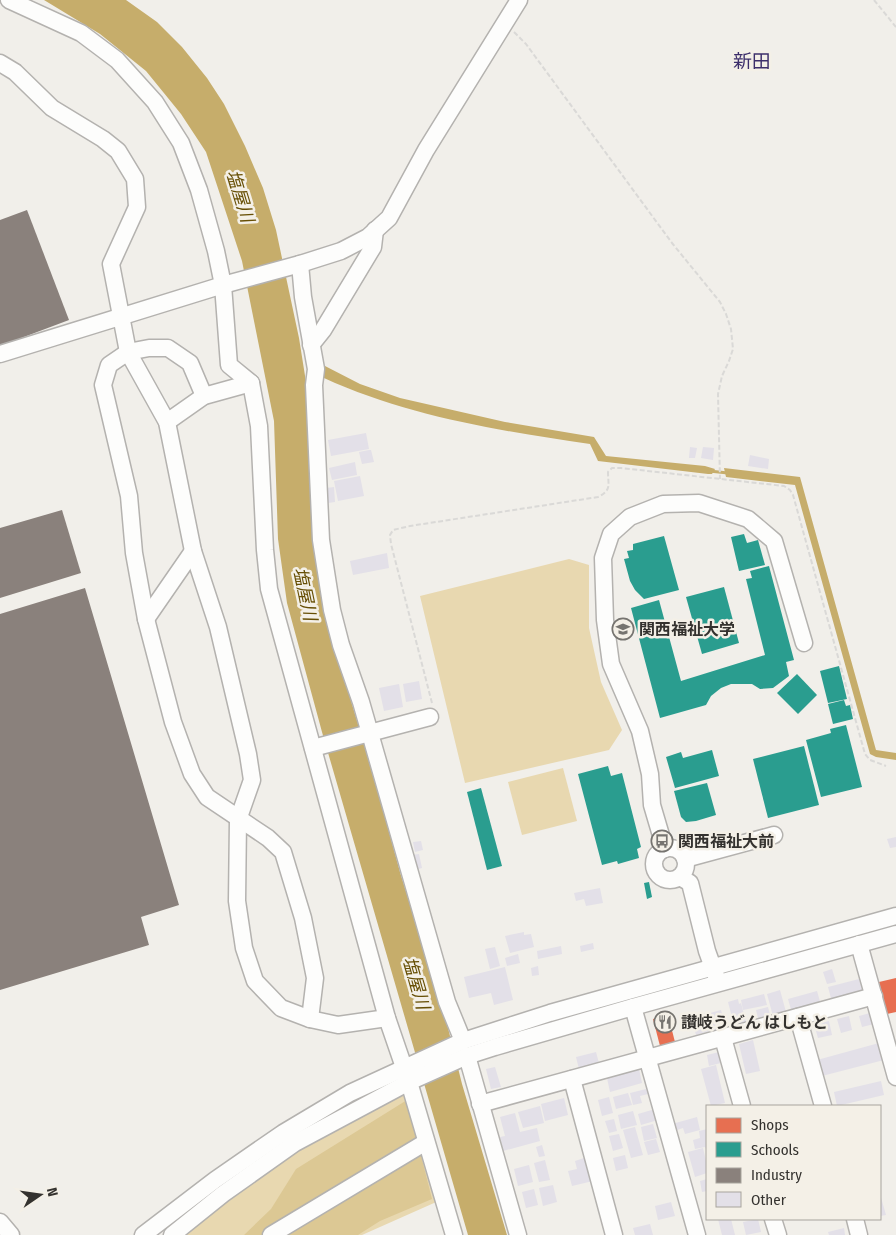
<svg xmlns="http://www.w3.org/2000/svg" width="896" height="1235" font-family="'Fira Sans Condensed','Noto Sans JP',sans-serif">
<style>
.green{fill:#e8d8b0}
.forest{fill:#dcc894}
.water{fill:#c6ad6b}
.shops{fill:#e76f51}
.schools{fill:#2a9d8f}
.industry{fill:#8a817c}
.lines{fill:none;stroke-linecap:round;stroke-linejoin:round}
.stream{stroke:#c6ad6b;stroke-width:3}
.building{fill:#e3e0e8}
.minor-casing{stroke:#b4b2af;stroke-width:19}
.path{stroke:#dad9d7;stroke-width:2;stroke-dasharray:5 2.5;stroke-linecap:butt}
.minor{stroke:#fdfdfc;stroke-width:16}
.labels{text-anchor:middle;stroke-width:5;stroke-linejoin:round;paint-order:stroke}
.poi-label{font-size:16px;font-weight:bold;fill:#34322f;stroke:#f4f0e7;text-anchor:start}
.water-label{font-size:18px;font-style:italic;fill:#674f05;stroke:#f4f0e7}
.quarter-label{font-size:19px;fill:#3d2f6b;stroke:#f4f0e7}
</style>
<rect width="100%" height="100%" fill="#f1efea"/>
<g class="green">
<polygon points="569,559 589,565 589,628 601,682 622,730 609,750 465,783 420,596"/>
<polygon points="563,768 577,821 522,835 508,782"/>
<polygon points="409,1082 443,1199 362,1235 177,1235 260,1169"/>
</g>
<polygon class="forest" points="407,1100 432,1199 380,1221 358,1235 244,1235 271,1209 296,1169"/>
<g class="water">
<polygon points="44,0 126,0 157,22 182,47 207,78 224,104 245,146 263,188 276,230 299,338 306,382 314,542 340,664 376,784 400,872 448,1028 462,1084 507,1235 468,1235 322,732 287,603 278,539 274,421 242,261 206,152 181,114 146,71 100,34"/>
<path d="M 325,366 L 360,384 L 400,398 L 505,422 L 594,437 L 606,456 L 705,466 L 715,469 L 712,474 L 708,474 L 598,461 L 590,444 C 500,431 407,416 324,378 L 322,367 Z"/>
<polygon points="724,468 800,477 876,750 896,753 896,760 876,757 870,754 795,485 726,477"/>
</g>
<g class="shops">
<polygon points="896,978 896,1012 887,1014 879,982"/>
<polygon points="668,1015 675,1042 660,1046 653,1019"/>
</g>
<g class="schools">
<polygon points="744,534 747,543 758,540 765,565 739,571 731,537"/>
<polygon points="664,536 679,590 644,599 635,590 630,581 624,559 629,558 627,551 633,550 633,544"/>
<polygon points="769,566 794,660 786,662 789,676 773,688 760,689 752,684 731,684 721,688 711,696 706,705 660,718 631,608 659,600 681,681 765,655 746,579 752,578 750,571"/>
<polygon points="724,587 739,643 702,654 686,597"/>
<polygon points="839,666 847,699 828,703 820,671"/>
<polygon points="797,674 817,695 798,714 777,693"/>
<polygon points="844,700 846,706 850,705 853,719 833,724 828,704"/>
<polygon points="846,725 862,787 821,797 806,740 831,733 830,729"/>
<polygon points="804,746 819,805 768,818 753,759"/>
<polygon points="712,750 719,776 675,788 666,757 681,752 683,758"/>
<polygon points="608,766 611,776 622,773 641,847 637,849 639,858 618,864 617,861 602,865 578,774"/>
<polygon points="707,783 716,815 696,821 686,822 681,817 674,791"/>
<polygon points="481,788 502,866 487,870 467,792"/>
<polygon points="649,882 652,897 647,899 644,883"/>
</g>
<g class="industry">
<polygon points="27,210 69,320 0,346 0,220"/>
<polygon points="62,510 81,573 0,598 0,528"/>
<polygon points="85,588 179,905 141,917 149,945 0,990 0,614"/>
</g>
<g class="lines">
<polyline class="stream" points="709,471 728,473"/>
</g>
<g class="building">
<polygon points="366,433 369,449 331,456 328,440"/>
<polygon points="690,447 697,448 695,458 689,458"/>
<polygon points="703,447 714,448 713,460 701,458"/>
<polygon points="369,450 371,450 374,462 362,464 359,452"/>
<polygon points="750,455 769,459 768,469 748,466"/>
<polygon points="355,462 357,475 332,480 329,468"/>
<polygon points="360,476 364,496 338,501 334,481"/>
<polygon points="334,487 335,502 328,503 326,488"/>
<polygon points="387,553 389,568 353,575 350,561"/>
<polygon points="419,681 422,699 406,702 403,684"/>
<polygon points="399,684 403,707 384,711 379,688"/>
<polygon points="896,837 896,847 890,848 887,839"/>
<polygon points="421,841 423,850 415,852 413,842"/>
<polygon points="419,854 422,868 415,870 412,855"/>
<polygon points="600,888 603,903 586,906 584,899 576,901 574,893"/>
<polygon points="524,932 524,935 531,934 534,947 510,953 505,936"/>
<polygon points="593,943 594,949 581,952 580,946"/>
<polygon points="561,946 562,954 538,959 537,951"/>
<polygon points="495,947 500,966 490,969 485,949"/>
<polygon points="518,954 520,963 507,966 505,958"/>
<polygon points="538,966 539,975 532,976 531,968"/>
<polygon points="505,967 513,1000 494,1005 491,993 469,998 464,977"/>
<polygon points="832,969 836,982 827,984 823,972"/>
<polygon points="859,979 863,993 832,1002 828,987"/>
<polygon points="780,990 786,1012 773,1016 767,994"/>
<polygon points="817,991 821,1005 792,1013 788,999"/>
<polygon points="764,994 767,1005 743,1010 741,1000"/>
<polygon points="738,999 739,1004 741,1003 746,1022 734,1025 728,1002"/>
<polygon points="768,1007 771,1019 759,1022 756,1010"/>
<polygon points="721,1010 726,1028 714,1031 710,1013"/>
<polygon points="705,1013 709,1031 696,1035 691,1017"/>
<polygon points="870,1013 874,1024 862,1027 859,1016"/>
<polygon points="849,1016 852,1030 841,1033 837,1019"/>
<polygon points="829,1021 832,1035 818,1038 814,1024"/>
<polygon points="753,1040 760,1071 746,1074 739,1044"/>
<polygon points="879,1043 884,1060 822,1076 817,1060"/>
<polygon points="723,1051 725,1062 709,1066 707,1055"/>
<polygon points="596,1052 600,1067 580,1073 576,1057"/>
<polygon points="716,1065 725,1103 711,1106 701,1069"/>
<polygon points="495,1067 501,1087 491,1089 486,1069"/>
<polygon points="639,1069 642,1083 610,1092 607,1078"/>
<polygon points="881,1081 884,1095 837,1106 834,1092"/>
<polygon points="646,1089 648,1094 640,1096 642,1103 633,1105 630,1093"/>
<polygon points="628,1093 632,1105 616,1109 613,1097"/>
<polygon points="609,1097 613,1113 602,1116 598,1100"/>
<polygon points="564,1098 568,1115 545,1121 541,1104"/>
<polygon points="540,1106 544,1123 523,1128 518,1112"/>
<polygon points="655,1109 658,1120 641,1125 638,1114"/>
<polygon points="633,1111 637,1125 621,1129 618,1115"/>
<polygon points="515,1113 520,1132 537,1128 540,1141 503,1151 500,1137 505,1136 500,1117"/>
<polygon points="697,1117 700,1130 685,1134 683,1128 674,1131 672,1124"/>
<polygon points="614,1119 617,1131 609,1133 605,1121"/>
<polygon points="653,1124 657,1138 644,1141 641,1127"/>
<polygon points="635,1127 643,1155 631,1158 623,1130"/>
<polygon points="707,1129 707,1151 705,1147 695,1149 693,1140 700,1138 699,1131"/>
<polygon points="619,1134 623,1148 613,1151 609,1136"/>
<polygon points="656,1139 660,1152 648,1155 644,1142"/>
<polygon points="542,1145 545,1156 539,1157 536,1147"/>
<polygon points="703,1148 707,1165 707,1173 695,1177 688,1152"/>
<polygon points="625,1155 628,1168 616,1171 613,1158"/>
<polygon points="587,1157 593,1181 572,1186 568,1171 577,1169 575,1161"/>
<polygon points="545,1160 550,1180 539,1182 534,1163"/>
<polygon points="529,1165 533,1182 518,1186 514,1169"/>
<polygon points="707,1179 707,1191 702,1192 700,1181"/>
<polygon points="553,1185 557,1202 543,1206 539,1188"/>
<polygon points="534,1189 538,1205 526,1208 522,1192"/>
<polygon points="880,1194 886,1215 880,1216"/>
<polygon points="671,1202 675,1216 658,1220 655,1206"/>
<polygon points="718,1219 731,1219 735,1235 722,1235"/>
<polygon points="758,1219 761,1232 746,1235 743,1222"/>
<polygon points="650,1224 653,1235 635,1235 633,1228"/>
<polygon points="844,1228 845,1235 829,1235 828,1232"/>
</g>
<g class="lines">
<g class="minor-casing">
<g id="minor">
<polyline points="9,0 81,33 117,60 155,102 181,143 199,190 216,251 223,285 229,365 251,383 259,426 265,550 269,589 387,1018 409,1082 454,1235"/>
<polyline points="0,63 15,72 52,108 103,139 118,151 135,179 137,207 111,264 128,352 167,422 193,551 218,627 248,754 252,780 238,820 237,901 244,948 255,981 281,1008 310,1019 338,1025 387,1018"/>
<polyline points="300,264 303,297 316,369 314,385 321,540 332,610 341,645 361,702 447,1002 463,1041"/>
<polyline points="311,345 323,330 373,247 375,230"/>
<polyline points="0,354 223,285 300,264 341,251 368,237 389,218 426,150 519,0"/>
<polyline points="204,396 190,363 168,348 149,348 128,352 109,365 103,385 129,496 134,553 146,619 173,722 192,774 207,797 268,838 283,852 303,918 315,978 310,1019"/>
<polyline points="167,422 204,396 251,383"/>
<polyline points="146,619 193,551"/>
<polyline points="313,748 430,717"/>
<circle cx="670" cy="864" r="16"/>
<polyline points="665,849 652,805 650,774 640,731 611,664 605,620 603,558 611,534 630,517 663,504 699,503 748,519 774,541 804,643"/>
<polyline points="685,859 774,835"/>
<polyline points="680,877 690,883 707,951 716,976"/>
<polyline points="859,944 896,1077"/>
<polyline points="633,1007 697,1235"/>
<polyline points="798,1017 823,1106"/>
<polyline points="723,1038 742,1106"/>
<polyline points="467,1056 518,1235"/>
<polyline points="572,1079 614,1235"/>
<polyline points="480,1104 874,996"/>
<polyline points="773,1219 778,1235"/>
<polyline points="855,1219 859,1235"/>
<polyline points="0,1222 11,1235"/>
<polyline points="143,1235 215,1180 283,1133 350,1093 463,1041 550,1013 896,916"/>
<polyline points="172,1235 223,1194 295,1143 409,1082 467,1056 495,1047 633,1007 896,934"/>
<polyline points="271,1235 426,1142"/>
</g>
</g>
<g class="path">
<polyline points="874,0 896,27"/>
<polyline points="514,32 526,44 672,243 720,302 726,314 731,329 733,349 729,361 722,376 718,394 720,479"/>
<path d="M 432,703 L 391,544 L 390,535 L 393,530 L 410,526 L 598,497 C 612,490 608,485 608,472 L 612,468 L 621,468 L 784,486 L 790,490 L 793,495 L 865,754 L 870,760 L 886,766"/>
</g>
<use href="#minor" class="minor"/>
</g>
<defs>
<g id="university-ring" transform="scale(1.125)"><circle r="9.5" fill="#f4f0e7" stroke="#767470" stroke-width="1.5"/><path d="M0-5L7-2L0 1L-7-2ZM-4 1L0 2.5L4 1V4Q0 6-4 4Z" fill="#767470"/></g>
<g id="bus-ring" transform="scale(1.125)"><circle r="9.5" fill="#f4f0e7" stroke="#767470" stroke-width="1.5"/><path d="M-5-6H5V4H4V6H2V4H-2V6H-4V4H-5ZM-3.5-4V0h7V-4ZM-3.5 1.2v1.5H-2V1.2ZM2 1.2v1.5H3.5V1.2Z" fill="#767470"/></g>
<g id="restaurant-ring" transform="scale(1.125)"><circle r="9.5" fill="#f4f0e7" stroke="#767470" stroke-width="1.5"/><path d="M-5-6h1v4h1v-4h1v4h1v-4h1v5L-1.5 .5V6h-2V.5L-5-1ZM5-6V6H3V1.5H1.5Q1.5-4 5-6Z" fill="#767470"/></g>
</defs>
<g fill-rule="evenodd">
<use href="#university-ring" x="623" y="629"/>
<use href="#bus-ring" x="662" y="841"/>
<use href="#restaurant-ring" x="665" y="1022"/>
</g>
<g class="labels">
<g class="poi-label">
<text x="639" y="635">関西福祉大学</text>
<text x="678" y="847">関西福祉大前</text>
<text x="681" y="1028">讃岐うどん はしもと</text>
</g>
<g class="water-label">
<text transform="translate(240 196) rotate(73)" y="6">塩屋川</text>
<text transform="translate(305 594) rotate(78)" y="6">塩屋川</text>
<text transform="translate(416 983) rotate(74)" y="6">塩屋川</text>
</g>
<g class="quarter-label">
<text x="752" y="68">新田</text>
</g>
</g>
<rect x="706" y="1105" width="175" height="115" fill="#f4f0e7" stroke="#a7a49d"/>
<rect x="716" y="1118" width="25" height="15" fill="#e76f51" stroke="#a7a49d"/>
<text x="751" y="1130" font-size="15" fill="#34322f">Shops</text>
<rect x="716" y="1142" width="25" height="15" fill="#2a9d8f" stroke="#a7a49d"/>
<text x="751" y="1155" font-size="15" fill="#34322f">Schools</text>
<rect x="716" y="1168" width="25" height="15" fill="#8a817c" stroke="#a7a49d"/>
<text x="751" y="1180" font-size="15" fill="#34322f">Industry</text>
<rect x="716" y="1192" width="25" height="15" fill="#e3e0e8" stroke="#a7a49d"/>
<text x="751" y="1205" font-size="15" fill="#34322f">Other</text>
<g transform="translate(40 1195) rotate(77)" stroke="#f4f0e7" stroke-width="4" paint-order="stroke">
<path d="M0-4L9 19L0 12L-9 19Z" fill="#34322f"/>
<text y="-8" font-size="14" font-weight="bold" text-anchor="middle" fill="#34322f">N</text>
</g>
</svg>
